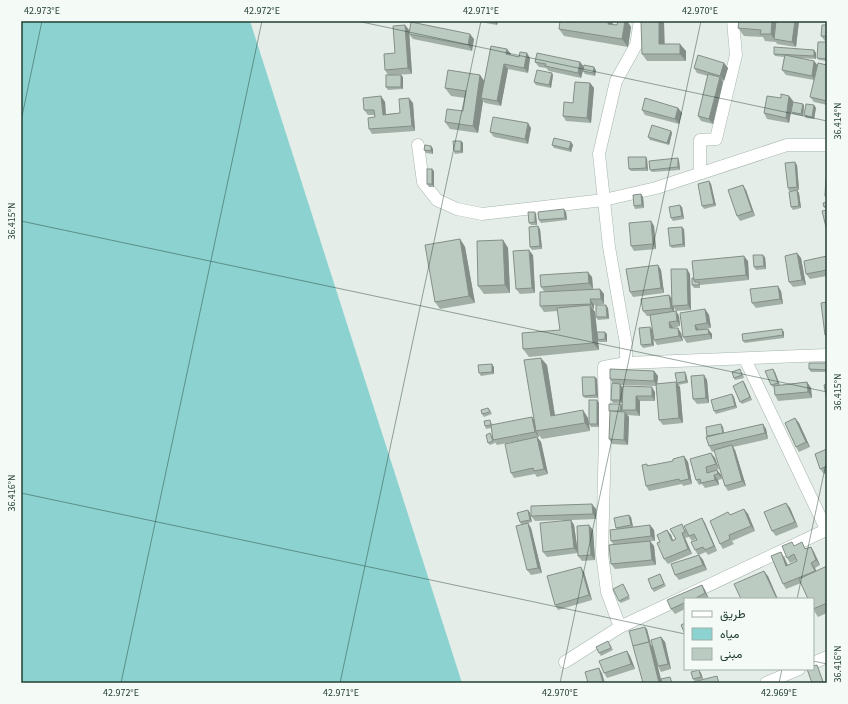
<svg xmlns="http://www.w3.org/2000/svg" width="848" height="704" font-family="'Source Sans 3',Vazirmatn,sans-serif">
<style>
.water{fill:#8cd2d0}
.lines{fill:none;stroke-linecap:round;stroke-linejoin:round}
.minor-casing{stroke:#a6b5ad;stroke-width:13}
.minor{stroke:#fff;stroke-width:12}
.wall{fill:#a2afa7}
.shaded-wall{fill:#848e88}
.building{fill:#bccbc2;stroke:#848e88}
.ticks{fill:none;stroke:#233f32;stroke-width:1;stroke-opacity:0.45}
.neatline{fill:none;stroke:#233f32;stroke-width:1.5}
.ticks-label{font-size:10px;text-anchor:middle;fill:#233f32}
</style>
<rect width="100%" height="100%" fill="#e4ede7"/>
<polygon class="water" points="21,21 250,21 462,683 21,683"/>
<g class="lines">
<g class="minor-casing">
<g id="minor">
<polyline points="418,145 423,182 437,200 457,209 482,214 604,200 656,188 787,145 827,145"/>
<polyline points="700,173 700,140 716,139 736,55 733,21"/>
<polyline points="745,359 827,531"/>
<polyline points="626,363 626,344 609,247 599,154 616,81 636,45 640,21"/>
<polyline points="620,627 607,592 602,554 605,437 604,367 626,363 827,355"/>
<polyline points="565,662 620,627 826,530"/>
<polyline points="813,663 827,657"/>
<polyline points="766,683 799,669"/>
</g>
</g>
<use href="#minor" class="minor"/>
</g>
<g class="wall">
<polygon points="475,21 498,21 497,25"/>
<polygon points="567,21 611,21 614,25 617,25 618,21 627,21 631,27 628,47 564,36 559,29 571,22"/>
<polygon points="739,21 799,21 796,47 777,44 776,42 765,41 763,37 744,36 738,28"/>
<polygon points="405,25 409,30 412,74 391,75 403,77 403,89 388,90 386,87 388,75 385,70 395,53"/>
<polygon points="827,25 827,41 825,41 821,36"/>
<polygon points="409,34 474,39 472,51 413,39"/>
<polygon points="827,42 827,61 819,60 817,58"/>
<polygon points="665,44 686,51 686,61 647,61 642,54"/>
<polygon points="814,50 816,53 816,59 799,58 814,61 817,65 827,65 827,105 814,102 810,97 814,80 786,75 782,70 784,57 775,56 774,54"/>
<polygon points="511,54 511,55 530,58 528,73 508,69 501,106 485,103 483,101 478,133 450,129 445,122 463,111 465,98 451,96 445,88 480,75 484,81"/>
<polygon points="535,62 580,62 584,67 581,78 549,71 546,68 539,67"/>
<polygon points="724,63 728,68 724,81 722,80 723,82 713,124 701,121 698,116 708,76 697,73 694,68"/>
<polygon points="596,70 595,76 585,74 583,71"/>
<polygon points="553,75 551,88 536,85 534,82"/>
<polygon points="590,83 594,88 591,123 566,121 563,116"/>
<polygon points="381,96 385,102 386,114 400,113 413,103 415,131 372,134 369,129 375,117 374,115 368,115 364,110"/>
<polygon points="789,96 793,101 793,102 803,104 804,106 803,116 793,114 791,112 789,123 767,119 764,113 781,98"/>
<polygon points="814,105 816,108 814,119 806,118 804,115"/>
<polygon points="678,108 682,113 679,124 645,115 642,110"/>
<polygon points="531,128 528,144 494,137 490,132"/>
<polygon points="671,131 672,133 669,145 650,140 648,137"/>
<polygon points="461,141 463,143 463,153 455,154 454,151"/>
<polygon points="571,142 573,145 571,152 554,148 552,145"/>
<polygon points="431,146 433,149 433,154 426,153 424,150"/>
<polygon points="646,157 647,159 648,171 631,171 629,169"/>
<polygon points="679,161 680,170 652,172 650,170"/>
<polygon points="797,165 799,190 789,191 788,188"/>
<polygon points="434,171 434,187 429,187 427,184"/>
<polygon points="709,181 711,184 716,206 704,209 702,206"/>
<polygon points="746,190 755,216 740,221 737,216"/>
<polygon points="797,190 799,193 801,208 793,210 791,207"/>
<polygon points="641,194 643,197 644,208 635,209 634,206"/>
<polygon points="827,202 827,209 826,209 824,207"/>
<polygon points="682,207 684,219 673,221 671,218"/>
<polygon points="566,212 567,220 541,223 539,220"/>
<polygon points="536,214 537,225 531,225 529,223"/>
<polygon points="651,221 654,226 656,249 634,251 631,246"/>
<polygon points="540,229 542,249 532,250 530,247"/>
<polygon points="684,229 685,247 672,248 670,246"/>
<polygon points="460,239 465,247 475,303 440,309 435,302"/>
<polygon points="503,240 508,248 510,293 484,294 478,286"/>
<polygon points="797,253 801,258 806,285 793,287 789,282"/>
<polygon points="533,255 535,293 520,294 516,289"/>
<polygon points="827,256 827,276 810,279 806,274"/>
<polygon points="765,257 766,269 756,270 754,267"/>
<polygon points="748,261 749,280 700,285 700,288 694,288 692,285 693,278"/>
<polygon points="658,265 661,270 664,293 633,297 630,292"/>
<polygon points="690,274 691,310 676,311 674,308 674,311 676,311 679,316 680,326 673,328 678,328 681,333 683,341 657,345 654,340 650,316 647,316 643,311 669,295 672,299"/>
<polygon points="592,277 593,289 575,290 600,289 604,294 604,304 594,305 594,309 593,309 595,312 599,350 529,357 523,349 560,330 558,311 544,312 540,306 544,291 541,287"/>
<polygon points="781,291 783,304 756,308 752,303"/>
<polygon points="608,308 609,319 598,320 596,317"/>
<polygon points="705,309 709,315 711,328 699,330 708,329 712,334 712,339 687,343 683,337"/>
<polygon points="652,329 654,346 643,348 641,345"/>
<polygon points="784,332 784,338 745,343 743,341"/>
<polygon points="607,334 607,342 599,342 598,340"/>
<polygon points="827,363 827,372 811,372 809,369"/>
<polygon points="547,365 555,415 588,418 590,431 542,439 538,434 539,437 497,445 494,441 495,443 490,445 488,443 490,433 493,438 491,428 486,429 485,426 492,423 493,425 535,420"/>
<polygon points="494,367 494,374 481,376 479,373"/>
<polygon points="654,371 658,376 657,384 676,382 680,387 683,423 663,425 659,420 656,386 621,385 622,387 622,403 613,403 611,400 613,384 610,379"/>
<polygon points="742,372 744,378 735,380 734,378"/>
<polygon points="775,372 780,385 807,382 811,388 812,398 778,401 775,395 774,387 773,387 771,385"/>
<polygon points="686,374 688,383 678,385 677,383"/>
<polygon points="704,375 707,380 709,403 697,404 693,399"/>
<polygon points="595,377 597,379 598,398 585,398 583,396"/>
<polygon points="743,381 745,384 752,400 742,404 740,402"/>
<polygon points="623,386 655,392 655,401 640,401 640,416 627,415 629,417 628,445 612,444 609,439 610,412 609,411 621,404 622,406"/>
<polygon points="732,394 734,397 737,408 716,414 714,411"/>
<polygon points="597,400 599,403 599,427 591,427 589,424"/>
<polygon points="488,408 490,410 492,414 484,417 482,414"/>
<polygon points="795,418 799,423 810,447 799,452 796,447"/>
<polygon points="763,424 766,429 768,439 733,447 735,450 746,486 728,491 725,486 715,451 712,452 709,446 708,437 707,436 723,427 724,433"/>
<polygon points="537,437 541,442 548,474 537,477 535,474 514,478 511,473"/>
<polygon points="827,449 827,473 824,474 820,469"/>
<polygon points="711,453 715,458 719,469 710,472 717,470 721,475 722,479 718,480 719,485 705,488 702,484 699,485 696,480"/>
<polygon points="684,456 688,462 692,484 683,486 682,484 649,491 646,486 673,461"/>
<polygon points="786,503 790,508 798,527 776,536 772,531"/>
<polygon points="592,504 596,509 596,519 571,520 574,525 578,553 547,557 543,552 564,520 535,521 531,516"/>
<polygon points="744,509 748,514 755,531 732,541 734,544 723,549 720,544 728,512 730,515"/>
<polygon points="528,510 530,513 532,522 528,523 531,528 542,573 531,575 527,570 521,524 520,522"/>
<polygon points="631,517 633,527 650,525 654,530 655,541 650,541 654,546 656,565 615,569 611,564 614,545 611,541 617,529 616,528"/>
<polygon points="702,518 705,523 717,551 708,555 706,552 699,555 703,560 707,570 679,580 675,575 698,555 695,550 696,539 692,541 689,537 685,538 692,554 668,564 664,559 660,542 667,530 671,535 673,540 676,539 685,529"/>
<polygon points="593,530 595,560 582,561 578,556"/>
<polygon points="795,546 806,548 806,549 811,547 814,552 820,565 815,568 816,571 827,566 827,613 818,617 813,609 801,583 786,589 783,584 784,557 788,565 797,561 797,560 790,563 787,558"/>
<polygon points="584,572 592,600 558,610 555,605"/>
<polygon points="660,574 666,586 654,592 652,589"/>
<polygon points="702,585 705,590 709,599 685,599 685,609 675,614 671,609"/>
<polygon points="625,587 630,599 621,603 619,601"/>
<polygon points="661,637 665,642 671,669 661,672 658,666"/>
<polygon points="610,644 613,650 601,656 599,653"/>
<polygon points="627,651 630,656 635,669 607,678 604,673"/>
<polygon points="699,670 701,673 703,679 695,681 693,679"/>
</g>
<g class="shaded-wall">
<polygon points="494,21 498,21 497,25"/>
<polygon points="609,21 611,21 614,26 608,24"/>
<polygon points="625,21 627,21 631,27 628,47 622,39"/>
<polygon points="659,21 664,21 665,52 659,44"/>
<polygon points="772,21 777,21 774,39 771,34"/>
<polygon points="795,21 799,21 796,47 792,42"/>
<polygon points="405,25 409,30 412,74 408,68"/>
<polygon points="470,34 474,39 472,51 468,45"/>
<polygon points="680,44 686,51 686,61 680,54"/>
<polygon points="507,49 511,54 510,59 506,54"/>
<polygon points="814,50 816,53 816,59 814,56"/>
<polygon points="527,53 530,58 528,73 524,68"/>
<polygon points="814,61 818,66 815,81 812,76"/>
<polygon points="580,62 584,67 581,78 578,73"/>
<polygon points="724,63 728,68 724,81 720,76"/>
<polygon points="504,64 508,69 501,106 497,101"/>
<polygon points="594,67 596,70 595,76 593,73"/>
<polygon points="552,73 553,75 551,88 549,85"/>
<polygon points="401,75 403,77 403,89 401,87"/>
<polygon points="480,75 485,82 481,98 483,101 478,133 473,126"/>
<polygon points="720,77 723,82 713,124 709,119"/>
<polygon points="590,83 594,88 591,123 587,118"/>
<polygon points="381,96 385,102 386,120 383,115"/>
<polygon points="789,96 793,101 789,123 786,118"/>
<polygon points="409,98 413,103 415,131 412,126"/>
<polygon points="803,104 804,106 803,116 801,114"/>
<polygon points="814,105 816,108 814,119 812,117"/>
<polygon points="678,108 682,113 679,124 675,119"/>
<polygon points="528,123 531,128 528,144 525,139"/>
<polygon points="671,131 672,133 669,145 667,143"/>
<polygon points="461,141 463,143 463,153 461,151"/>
<polygon points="571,142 573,145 571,152 569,149"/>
<polygon points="431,146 433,149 433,154 431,151"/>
<polygon points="646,157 647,159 648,171 646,168"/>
<polygon points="678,158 679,161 680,170 678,167"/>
<polygon points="795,162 797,165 799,190 797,187"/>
<polygon points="432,169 434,171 434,187 432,184"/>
<polygon points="709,181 711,184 716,206 714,204"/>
<polygon points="743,185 746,190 755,216 752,211"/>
<polygon points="797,190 799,193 801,208 799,206"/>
<polygon points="641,194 643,197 644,208 642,205"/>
<polygon points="680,205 682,207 684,219 682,216"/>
<polygon points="564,209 566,212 567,220 565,218"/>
<polygon points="535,212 536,214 537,225 535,222"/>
<polygon points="651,221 654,226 656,249 653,244"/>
<polygon points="538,226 540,229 542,249 540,246"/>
<polygon points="682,227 684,229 685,247 683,244"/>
<polygon points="460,239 465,247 475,303 469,296"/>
<polygon points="503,240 508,248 510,293 505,285"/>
<polygon points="529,250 533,255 535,293 532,288"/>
<polygon points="797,253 801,258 806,285 802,280"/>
<polygon points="763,255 765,257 766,269 764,266"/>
<polygon points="744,256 748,261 749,280 746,275"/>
<polygon points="658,265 661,270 664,293 661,288"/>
<polygon points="687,269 690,274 691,310 688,305"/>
<polygon points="588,272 592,277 593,289 589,283"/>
<polygon points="778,286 781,291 783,304 780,299"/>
<polygon points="600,289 604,294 604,304 601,299"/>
<polygon points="669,295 673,300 672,306 674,308 674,313 671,308"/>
<polygon points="590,299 594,305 594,309 591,304"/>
<polygon points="590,305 595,312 599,350 593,343"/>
<polygon points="606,305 608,308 609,319 607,317"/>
<polygon points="705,309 709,315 711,328 707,323"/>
<polygon points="676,311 679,316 680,326 677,321"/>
<polygon points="669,322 673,328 674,334 670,328"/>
<polygon points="695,325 699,330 700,335 696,330"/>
<polygon points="650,327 652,329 654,346 652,344"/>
<polygon points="678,328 681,333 683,341 679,336"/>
<polygon points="708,329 712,334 712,339 709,334"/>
<polygon points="782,329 784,332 784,338 783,335"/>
<polygon points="605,332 607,334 607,342 605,339"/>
<polygon points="541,358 547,365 556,423 551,416"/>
<polygon points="492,364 494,367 494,374 492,372"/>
<polygon points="773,369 775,372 780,386 778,383"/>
<polygon points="654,371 658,376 657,386 654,381"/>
<polygon points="685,372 686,374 688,383 686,381"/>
<polygon points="704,375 707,380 709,403 706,398"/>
<polygon points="595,377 597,379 598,398 596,395"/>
<polygon points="743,381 745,384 752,400 750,397"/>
<polygon points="676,382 680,387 683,423 679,418"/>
<polygon points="807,382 811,388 812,398 808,392"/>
<polygon points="620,384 622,387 622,403 620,400"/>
<polygon points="652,387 655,392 655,401 652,396"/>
<polygon points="732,394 734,397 737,408 735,406"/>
<polygon points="636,396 640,401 640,416 636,410"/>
<polygon points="597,400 599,403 599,427 597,424"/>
<polygon points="621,404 622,406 622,414 620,411"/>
<polygon points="583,410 588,418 590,431 585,423"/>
<polygon points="625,412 629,417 628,445 624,440"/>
<polygon points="532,417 536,422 536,431 538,434 539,437 535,432"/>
<polygon points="795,418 799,423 810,447 806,442"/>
<polygon points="721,424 723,427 724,436 723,433"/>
<polygon points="763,424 766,429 768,439 765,433"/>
<polygon points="537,437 541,442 548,474 544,469"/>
<polygon points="732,445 735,450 746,486 742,481"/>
<polygon points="711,453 715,458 719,469 716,464"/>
<polygon points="684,456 688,462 692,484 689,479"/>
<polygon points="717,470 721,475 722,479 718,474"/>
<polygon points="714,475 718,480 719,485 715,480"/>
<polygon points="786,503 790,508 798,527 795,522"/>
<polygon points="592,504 596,509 596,519 593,514"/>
<polygon points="744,509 748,514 755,531 751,526"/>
<polygon points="528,510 530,513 532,522 530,520"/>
<polygon points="629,515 631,517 633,527 631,525"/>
<polygon points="702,518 705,523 717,551 714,546"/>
<polygon points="571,520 574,525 578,553 574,548"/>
<polygon points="528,523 531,528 542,573 538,568"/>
<polygon points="589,525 593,530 595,560 591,555"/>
<polygon points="650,525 654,530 655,541 651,536"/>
<polygon points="667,530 671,535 675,546 672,541"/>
<polygon points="682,533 685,538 692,554 688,549"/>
<polygon points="650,541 654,546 656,565 652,560"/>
<polygon points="811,547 814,552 820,565 816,560"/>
<polygon points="781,552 784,557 790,571 786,566"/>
<polygon points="699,555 703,560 707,570 703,565"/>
<polygon points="811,563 815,568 818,576 815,571"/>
<polygon points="581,567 584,572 592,600 589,595"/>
<polygon points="764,571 768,576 778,599 777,599"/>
<polygon points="702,585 705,590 709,599 705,593"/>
<polygon points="645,627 647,629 651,644 649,642"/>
<polygon points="661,637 665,642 671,669 668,664"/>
<polygon points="649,642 653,647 662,683 659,683"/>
<polygon points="627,651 630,656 635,669 631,664"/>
<polygon points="817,665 818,667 824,683 823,682"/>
<polygon points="599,668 602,673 605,683 603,683"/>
<polygon points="699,670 701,673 703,679 701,677"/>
</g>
<g class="building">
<polygon points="560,21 571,22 571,21 609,21 608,24 617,25 618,21 625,21 622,39 559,29"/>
<polygon points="641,21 659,21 659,44 680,44 680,54 642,54"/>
<polygon points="739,21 772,21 771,34 760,34 761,30 738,28"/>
<polygon points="776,21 795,21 792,42 774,39"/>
<polygon points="411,22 470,34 468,45 409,34"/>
<polygon points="405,25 408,68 385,70 384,54 395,53 393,26"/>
<polygon points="822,25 827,25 827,36 821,36"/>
<polygon points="818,42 827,42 827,59 817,58"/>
<polygon points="491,46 507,49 506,54 519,57 520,52 527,53 524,68 504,64 497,101 481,98"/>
<polygon points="774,47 814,50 814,56 774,54"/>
<polygon points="537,53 580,62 578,73 545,66 546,64 535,62"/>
<polygon points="698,55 724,63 720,76 694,68"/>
<polygon points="785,55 814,61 812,76 782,70"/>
<polygon points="818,63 827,65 827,101 810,97"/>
<polygon points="584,65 594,67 593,73 583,71"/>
<polygon points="448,70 480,75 473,126 445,122 447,109 463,111 466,91 445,88"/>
<polygon points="537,70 552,73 549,85 534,82"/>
<polygon points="708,74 720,77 709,119 698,116"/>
<rect x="386" y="75" width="15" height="12"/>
<polygon points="575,82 590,83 587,118 563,116 564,102 573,103"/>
<polygon points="781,94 789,96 786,118 764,113 767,96 781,98"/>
<polygon points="381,96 383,115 400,113 399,99 409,98 412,126 369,129 368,118 375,117 374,110 364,110 363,98"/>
<polygon points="645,98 678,108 675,119 642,110"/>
<polygon points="793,102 803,104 801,114 791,112"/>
<polygon points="806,104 814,105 812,117 804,115"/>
<polygon points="493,117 528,123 525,139 490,132"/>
<polygon points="652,125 671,131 667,143 648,137"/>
<polygon points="554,138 571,142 569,149 552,145"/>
<polygon points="453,141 461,141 461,151 454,151"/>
<polygon points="425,145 431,146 431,151 424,150"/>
<polygon points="628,157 646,157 646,168 629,169"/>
<polygon points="678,158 678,167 650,170 649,161"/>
<polygon points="795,162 797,187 788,188 785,163"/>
<rect x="427" y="169" width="5" height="15"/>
<polygon points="826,178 827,178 827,197 825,196"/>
<polygon points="709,181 714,204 702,206 698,184"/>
<polygon points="743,185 752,211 737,216 728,190"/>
<polygon points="797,190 799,206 791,207 789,192"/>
<polygon points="641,194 642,205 634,206 633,195"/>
<polygon points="827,202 827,206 824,207 823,203"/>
<polygon points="680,205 682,216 671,218 669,207"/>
<polygon points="564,209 565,218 539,220 538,212"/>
<polygon points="827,210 827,231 822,211"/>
<polygon points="528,212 535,212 535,222 529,223"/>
<polygon points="651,221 653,244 631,246 629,223"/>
<polygon points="538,226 540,246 530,247 529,227"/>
<polygon points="682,227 683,244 670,246 668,228"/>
<polygon points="460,239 469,296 435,302 425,245"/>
<polygon points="503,240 505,285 478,286 477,241"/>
<polygon points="529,250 532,288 516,289 513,251"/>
<polygon points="797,253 802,280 789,282 785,256"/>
<polygon points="753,255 763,255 764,266 754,267"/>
<polygon points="744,256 746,275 694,280 692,261"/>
<polygon points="827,256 827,270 806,274 804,261"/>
<polygon points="658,265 661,288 630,292 626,269"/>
<polygon points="671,269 687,269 688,305 672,306"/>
<polygon points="588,272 589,283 541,287 540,275"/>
<polygon points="692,278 693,278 695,282 699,282 699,285 692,285"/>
<polygon points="778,286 780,299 752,303 750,289"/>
<polygon points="600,289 601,299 590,299 591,304 540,306 540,292"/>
<polygon points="669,295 671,308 643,311 641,299"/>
<polygon points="827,302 827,335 825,335 821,303"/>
<polygon points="590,305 593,343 523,349 522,333 560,330 557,308"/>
<polygon points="596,305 606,305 607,317 596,317"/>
<polygon points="705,309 707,323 695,325 696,330 708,329 709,334 683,337 680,313"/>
<polygon points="676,311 677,321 669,322 670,328 678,328 679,336 654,340 650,315"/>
<polygon points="650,327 652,344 641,345 639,328"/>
<polygon points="782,329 783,335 743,341 742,334"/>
<polygon points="597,332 605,332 605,339 598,340"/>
<polygon points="541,358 551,416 583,410 585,423 536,431 524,360"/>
<polygon points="809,363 827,363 827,370 809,369"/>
<polygon points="492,364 492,372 479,373 478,365"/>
<polygon points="610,369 654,371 654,381 610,379"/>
<polygon points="740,369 742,375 734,378 732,372"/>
<polygon points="773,369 778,383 771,385 765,371"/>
<polygon points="685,372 686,381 677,383 675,373"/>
<polygon points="704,375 706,398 693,399 691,376"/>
<polygon points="582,377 595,377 596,395 583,396"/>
<polygon points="743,381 750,397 740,402 733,386"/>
<polygon points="676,382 679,418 659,420 656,384"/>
<polygon points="807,382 808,392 775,395 774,386"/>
<polygon points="612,383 620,384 620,400 611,400"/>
<polygon points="827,384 827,400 824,385"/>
<polygon points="623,386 652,387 652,396 636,396 636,410 622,410"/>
<polygon points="732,394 735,406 714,411 711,400"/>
<rect x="589" y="400" width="8" height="24"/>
<polygon points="609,404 621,404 620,411 609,411"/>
<polygon points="488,408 490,412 482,414 481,410"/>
<polygon points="610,411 625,412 624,440 609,439"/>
<polygon points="532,417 535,432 493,440 491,425"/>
<polygon points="795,418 806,442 796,447 785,423"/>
<polygon points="490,420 491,425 485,426 484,421"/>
<polygon points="721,424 723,433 707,436 706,427"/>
<polygon points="763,424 765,433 709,446 706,437"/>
<polygon points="490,433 493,441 488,443 486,435"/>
<polygon points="537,437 544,469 534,471 533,468 511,473 505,444"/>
<polygon points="732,445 742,481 725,486 714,450"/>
<polygon points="827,449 827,466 820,469 815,454"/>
<polygon points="711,453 716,464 706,467 707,473 717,470 718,474 714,475 715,480 701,483 700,479 696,480 690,459"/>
<polygon points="684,456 689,479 680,481 679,479 646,486 642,465 647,464 647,466 673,461 673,459"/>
<polygon points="786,503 795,522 772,531 764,512"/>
<polygon points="592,504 593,514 531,516 531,506"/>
<polygon points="744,509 751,526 729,535 730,539 720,544 710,521 728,512 730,515"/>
<polygon points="528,510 530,520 520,522 517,513"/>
<polygon points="629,515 631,525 616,528 614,518"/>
<polygon points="702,518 714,546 705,550 703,547 695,550 691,542 697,540 694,534 689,536 684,526"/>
<polygon points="571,520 574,548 543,552 540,523"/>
<polygon points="528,523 538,568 527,570 516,526"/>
<polygon points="682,524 685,532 682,533 688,549 664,559 657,543 660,542 657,535 667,530 672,541 676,539 670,529"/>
<polygon points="589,525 591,555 578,556 577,526"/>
<polygon points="650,525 651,536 611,541 610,530"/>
<polygon points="650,541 652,560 611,564 609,545"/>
<polygon points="792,542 794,546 802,542 805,549 811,547 816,560 811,563 815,571 783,584 771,556 781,552 786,566 797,561 794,554 787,558 782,546"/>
<polygon points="699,555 703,565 675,575 671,564"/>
<polygon points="827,566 827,603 813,609 813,599 808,599 799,579"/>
<polygon points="581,567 589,595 555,605 547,576"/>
<polygon points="764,571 777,599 741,599 734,584"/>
<polygon points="660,574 664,584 652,589 648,579"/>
<polygon points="623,584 629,596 619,601 613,589"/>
<polygon points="702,585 705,593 696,598 697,599 685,599 685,606 684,603 671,609 667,600"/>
<polygon points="685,623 685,634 681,625"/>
<polygon points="645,627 649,642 633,646 629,631"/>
<polygon points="661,637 668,664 658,666 651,640"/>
<polygon points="608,641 611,648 599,653 596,647"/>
<polygon points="649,642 659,683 643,683 633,646"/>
<polygon points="627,651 631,664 604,673 599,661"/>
<polygon points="817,665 823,682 820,683 812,683 807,669 813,669 813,666"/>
<polygon points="599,668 603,683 588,683 585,672"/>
<polygon points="699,670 701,677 693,679 691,672"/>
<polygon points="717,676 719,683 694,683 693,682"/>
<polygon points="670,677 672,683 662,683 661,679"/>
</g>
<path class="ticks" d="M 357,21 L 827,121M 21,121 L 42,21M 21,221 L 827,392M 21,493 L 685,634M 797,599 L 827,459M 813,661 L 827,664M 121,683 L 262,21M 340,683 L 481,21M 560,683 L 701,21M 779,683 L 782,669"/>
<rect width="848" height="704" fill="none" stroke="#f4faf6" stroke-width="44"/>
<rect x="684" y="598" width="130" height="72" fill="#f4faf6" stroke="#a0afa8"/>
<rect x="692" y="611" width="20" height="6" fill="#ffffff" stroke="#a0afa8"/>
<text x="720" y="618" font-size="12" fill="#233f32">طريق</text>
<rect x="692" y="628" width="20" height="12" fill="#8cd2d0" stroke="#a0afa8"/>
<text x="720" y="638" font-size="12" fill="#233f32">مياه</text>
<rect x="692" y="648" width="20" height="12" fill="#bccbc2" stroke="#a0afa8"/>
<text x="720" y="658" font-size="12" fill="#233f32">مبنى</text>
<rect x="22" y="22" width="804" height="660" class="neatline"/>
<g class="ticks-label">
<text x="42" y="14">42.973°E</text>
<text x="262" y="14">42.972°E</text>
<text x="481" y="14">42.971°E</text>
<text x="700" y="14">42.970°E</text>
<text transform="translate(837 121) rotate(-90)" y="4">36.414°N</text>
<text transform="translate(11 221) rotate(-90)" y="4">36.415°N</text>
<text transform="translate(837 392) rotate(-90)" y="4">36.415°N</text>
<text transform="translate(11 493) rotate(-90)" y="4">36.416°N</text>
<text transform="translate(837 664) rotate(-90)" y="4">36.416°N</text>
<text x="121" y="696">42.972°E</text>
<text x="341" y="696">42.971°E</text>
<text x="560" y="696">42.970°E</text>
<text x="779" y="696">42.969°E</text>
</g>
</svg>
